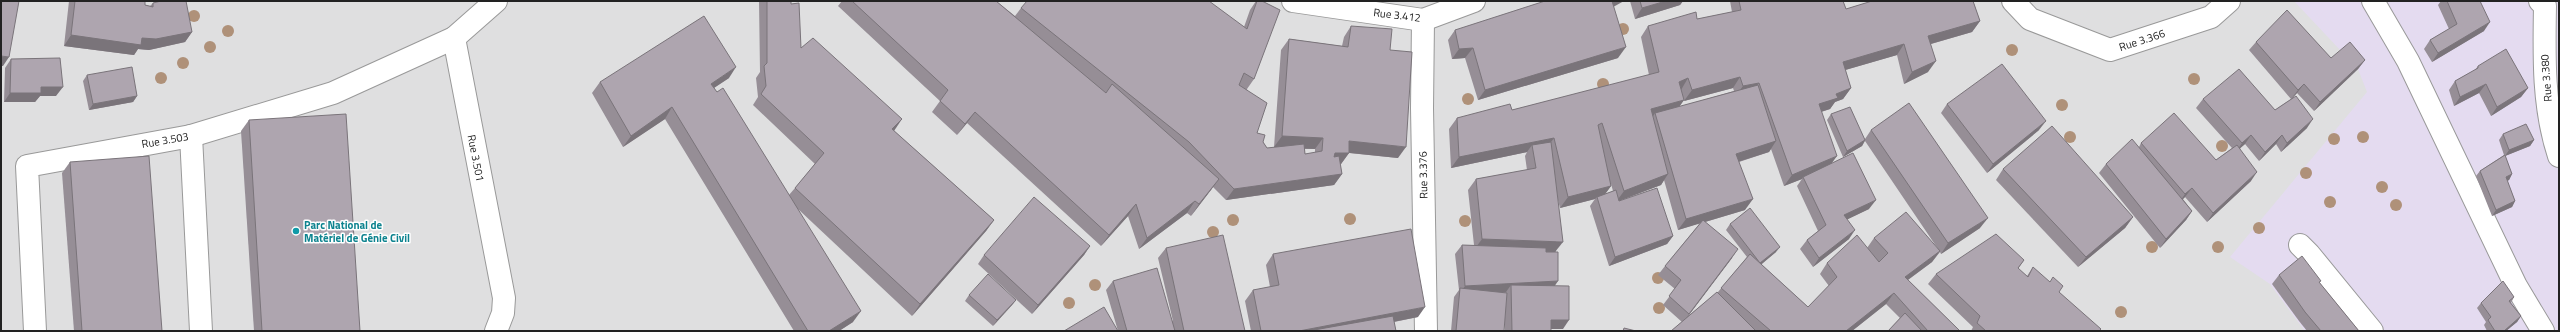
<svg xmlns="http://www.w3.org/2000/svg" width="2560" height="332" font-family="'Titillium Web',sans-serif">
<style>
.residential{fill:#dfdfe0}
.commercial{fill:#e4dbf0}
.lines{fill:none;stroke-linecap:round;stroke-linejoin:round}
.minor-casing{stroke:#999;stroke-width:24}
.minor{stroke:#fff;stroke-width:22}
.tree{fill:#af9179}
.wall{fill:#968e96;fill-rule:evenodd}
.shaded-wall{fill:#7a747a}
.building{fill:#aea5af;stroke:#7a747a}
.culture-dot{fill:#0f9aa8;stroke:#fff;stroke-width:1.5}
.labels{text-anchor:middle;stroke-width:3;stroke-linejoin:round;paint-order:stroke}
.street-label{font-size:11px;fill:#222;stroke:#fff}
.culture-label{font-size:11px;font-weight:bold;fill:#0d838f;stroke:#fff;text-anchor:start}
</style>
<rect width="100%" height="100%" fill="#f1eaf0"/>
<rect class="residential" x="1" y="1" width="2558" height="330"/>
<polygon class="commercial" points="2294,1 2559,1 2559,331 2305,331 2270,284 2230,257 2367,92 2358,69"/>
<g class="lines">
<g class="minor-casing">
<g id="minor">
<polyline points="496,1 454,38 504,298 503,313 496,331"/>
<polyline points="1293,1 1423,20 1474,1"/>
<polyline points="2013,1 2030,19 2110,50 2211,17 2229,1"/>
<polyline points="2373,1 2408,61 2516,286 2543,331"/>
<path d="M 2540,1 L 2545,6 C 2544,57 2543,108 2559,156"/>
<polyline points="1423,20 1422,108 1426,331"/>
<polyline points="191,136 201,331"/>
<polyline points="2300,245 2309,254 2372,331"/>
<polyline points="35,331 27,166 191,136 333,93 454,38"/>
</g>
</g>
<use href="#minor" class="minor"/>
</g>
<g class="tree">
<circle cx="194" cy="16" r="6"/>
<circle cx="1623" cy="29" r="6"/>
<circle cx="228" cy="31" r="6"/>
<circle cx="210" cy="47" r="6"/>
<circle cx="2012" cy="50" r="6"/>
<circle cx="183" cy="63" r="6"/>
<circle cx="161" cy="78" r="6"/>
<circle cx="2194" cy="79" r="6"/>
<circle cx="1603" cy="84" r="6"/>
<circle cx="1468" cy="99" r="6"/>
<circle cx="2062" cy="105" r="6"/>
<circle cx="2070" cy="137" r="6"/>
<circle cx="2363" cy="137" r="6"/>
<circle cx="2334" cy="139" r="6"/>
<circle cx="2222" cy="146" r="6"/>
<circle cx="2306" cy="173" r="6"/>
<circle cx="2382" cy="187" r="6"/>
<circle cx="2330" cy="202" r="6"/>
<circle cx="2396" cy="205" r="6"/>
<circle cx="1350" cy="219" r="6"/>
<circle cx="1233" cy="220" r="6"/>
<circle cx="1465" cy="221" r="6"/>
<circle cx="2259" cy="228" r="6"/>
<circle cx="1213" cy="232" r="6"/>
<circle cx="2152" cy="247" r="6"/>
<circle cx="2218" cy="247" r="6"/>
<circle cx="1658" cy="278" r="6"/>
<circle cx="1095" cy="285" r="6"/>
<circle cx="1069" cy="303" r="6"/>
<circle cx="1659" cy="308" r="6"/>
<circle cx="2121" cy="312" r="6"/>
</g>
<g class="wall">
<polygon points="69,1 145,1 145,5 150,6 153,3 192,32 185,42 149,50 138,49 134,55 64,46"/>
<polygon points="759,1 791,1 791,4 801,48 994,220 986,231 912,316 798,209 853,322 839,331 794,331 665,119 623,147 592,93 600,82 729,78 714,88 789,195 795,188 815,164 753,105 758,97 756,78 760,72"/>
<path d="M 842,1 L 996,1 L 1015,16 L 1021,8 L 1244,27 L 1250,10 L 1256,1 L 1262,1 L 1254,79 L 1247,89 L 1257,133 L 1267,148 L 1277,147 L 1274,147 L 1281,50 L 1289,39 L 1342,46 L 1344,37 L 1351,26 L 1390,50 L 1398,158 L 1349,153 L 1341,164 L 1340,164 L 1342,174 L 1334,185 L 1226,200 L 1213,187 L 1191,216 L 1187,213 L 1139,249 L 1128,216 L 1101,246 L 967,123 L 957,135 L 932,112 L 940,101 L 838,6 ZM 1305,149 L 1315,149 L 1315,153 L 1305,154 Z"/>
<polygon points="1630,1 1683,1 1680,5 1635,19"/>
<path d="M 1730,1 L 1843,1 L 1846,9 L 1870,2 L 1869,1 L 1973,1 L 1980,21 L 1972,32 L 1931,44 L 1928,72 L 1904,84 L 1897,55 L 1845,70 L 1851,88 L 1843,99 L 1835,102 L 1830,109 L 1821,112 L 1832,163 L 1869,209 L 1847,219 L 1849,239 L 1813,267 L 1800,249 L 1807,240 L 1818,231 L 1797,186 L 1802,179 L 1784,186 L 1771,149 L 1769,152 L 1739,162 L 1745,210 L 1705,222 L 1732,258 L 1688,316 L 1718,292 L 1747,257 L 1726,230 L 1730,224 L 1776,252 L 1761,264 L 1808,307 L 1829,286 L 1820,274 L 1827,263 L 1867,248 L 1874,238 L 1938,249 L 1865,141 L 1862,146 L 1843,157 L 1827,120 L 1831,114 L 1865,139 L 1871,130 L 1980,228 L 1941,254 L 1940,252 L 1932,262 L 1908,280 L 1960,331 L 1888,331 L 1900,318 L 1886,304 L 1852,331 L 1671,331 L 1682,322 L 1663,305 L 1675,289 L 1658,275 L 1665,266 L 1700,223 L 1678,230 L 1664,180 L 1661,185 L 1619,201 L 1673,236 L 1667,244 L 1609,266 L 1590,206 L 1595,199 L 1560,208 L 1557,196 L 1555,285 L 1563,329 L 1551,329 L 1551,331 L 1505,331 L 1505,315 L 1504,331 L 1451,331 L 1454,297 L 1459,290 L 1455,254 L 1462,245 L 1474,245 L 1468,190 L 1476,179 L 1527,170 L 1525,156 L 1527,152 L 1451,168 L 1449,129 L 1457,118 L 1512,110 L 1649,75 L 1641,37 L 1648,26 L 1697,19 L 1732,12 ZM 1733,88 L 1734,91 L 1679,107 L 1684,100 L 1684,101 ZM 1611,184 L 1613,191 L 1605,194 L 1611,186 Z"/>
<polygon points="2441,1 2480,1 2484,31 2432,62 2424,49 2430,40 2449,29 2438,5"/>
<polygon points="1613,7 1618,58 1478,100 1465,58 1452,59 1448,40 1455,30"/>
<polygon points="2256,42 2331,58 2365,60 2358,69 2314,111 2297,93 2292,99 2307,128 2281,152 2276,144 2259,161 2245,144 2240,148 2251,181 2207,222 2185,197 2183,199 2192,211 2186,220 2160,248 2099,173 2106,164 2139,147 2141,143 2216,160 2232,148 2196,108 2203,99 2275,110 2291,99 2249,50"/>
<polygon points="11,59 56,96 40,96 35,102 4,102 5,68"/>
<polygon points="2478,66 2528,88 2521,97 2491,116 2479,93 2454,106 2449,90 2455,81 2475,70"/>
<polygon points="87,75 137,96 133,102 89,110 83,81"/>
<polygon points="1947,104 2039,130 1987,173 1941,113"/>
<polygon points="249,120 360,331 254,331 241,131"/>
<polygon points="2503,134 2534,140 2530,146 2505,156 2512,174 2509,180 2507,181 2515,201 2512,207 2492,216 2476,176 2480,171 2504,155 2499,140"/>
<polygon points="70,162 162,331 74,331 62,173"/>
<polygon points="2003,169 2133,217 2125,228 2078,267 1996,180"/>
<polygon points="1090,246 1084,255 1032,314 978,264 984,255"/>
<polygon points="1166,248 1245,331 1118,331 1106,290 1113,281 1173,321 1158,258"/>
<polygon points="1273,254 1418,317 1394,322 1396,331 1251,331 1245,301 1253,290 1270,287 1266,265"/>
<polygon points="2024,260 2018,269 2027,276 2033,267 2099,331 1971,331 1973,327 1928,284 1936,274"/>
<polygon points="2279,275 2319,282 2359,331 2307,331 2299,321 2272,284"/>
<polygon points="969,295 1016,300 1012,305 993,326 965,301"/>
<polygon points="2514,297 2511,303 2521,316 2517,322 2506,331 2487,331 2484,325 2486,322 2477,308 2481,303"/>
</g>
<g class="shaded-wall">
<polygon points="1612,1 1624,1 1604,12"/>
<polygon points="1666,1 1683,1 1680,5 1635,19 1642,8"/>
<polygon points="1980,21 1972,32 1920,47 1928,36"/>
<polygon points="2490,22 2484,31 2432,62 2438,53"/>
<polygon points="192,32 185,42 149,50 138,49 134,55 64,46 71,35 142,38"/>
<polygon points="1904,44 1897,55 1835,73 1843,62"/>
<polygon points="1626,47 1618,58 1478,100 1485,90"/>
<polygon points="1473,48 1465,58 1452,59 1459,49"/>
<polygon points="1,56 9,57 3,66 1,66"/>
<polygon points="2365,60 2358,69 2314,111 2320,102"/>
<polygon points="1936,61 1928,72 1904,84 1912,72"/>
<polygon points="736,67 729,78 703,95 711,84"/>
<polygon points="1740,77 1733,88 1684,101 1692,90"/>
<polygon points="1688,78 1681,90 1679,82"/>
<polygon points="1759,83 1751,94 1735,97 1743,86"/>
<polygon points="2304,84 2297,93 2291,99 2298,90"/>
<polygon points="2486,84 2479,93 2454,106 2460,97"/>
<polygon points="41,87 63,87 56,96 40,96 35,102 4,102 10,93"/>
<polygon points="1851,88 1843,99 1835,102 1830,109 1811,115 1819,104 1836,94"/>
<polygon points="2528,88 2521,97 2491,116 2497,107"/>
<polygon points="137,96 133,102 89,110 93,104"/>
<polygon points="1684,100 1676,111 1655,113 1652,118 1651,109"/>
<polygon points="672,107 665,119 623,147 631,136"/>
<polygon points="975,112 967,123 957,135 965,124"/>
<polygon points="902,119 894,131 892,129"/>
<polygon points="2313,119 2307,128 2281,152 2287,143"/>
<polygon points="2046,121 2039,130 1987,173 1993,164"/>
<polygon points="2251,135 2245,144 2236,152 2242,143"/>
<polygon points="2282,135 2276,144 2259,161 2265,152"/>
<polygon points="1282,136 1323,138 1315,149 1274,147"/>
<polygon points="1554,138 1546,149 1532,145 1527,152 1451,168 1459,157"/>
<polygon points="1865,140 1862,146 1843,157 1847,151"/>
<polygon points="2534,140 2530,146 2505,156 2509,150"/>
<polygon points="1349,141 1406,147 1398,158 1341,152"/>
<polygon points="1776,141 1769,152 1728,165 1736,154"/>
<polygon points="1335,153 1349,153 1341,164 1327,164"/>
<polygon points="1837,156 1829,167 1803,177 1802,179 1784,186 1792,175"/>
<polygon points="2257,172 2251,181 2207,222 2213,213"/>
<polygon points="1342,174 1334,185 1226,200 1234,189"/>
<polygon points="1668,174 1661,185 1616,202 1624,191"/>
<polygon points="2512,174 2509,180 2502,183 2506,177"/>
<polygon points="1219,179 1211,190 1191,216 1199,204"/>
<polygon points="1611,186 1603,197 1597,197 1595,199 1560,208 1568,197"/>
<polygon points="2192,188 2185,197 2179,203 2185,194"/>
<polygon points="1753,199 1745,210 1678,230 1686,219"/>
<polygon points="1876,200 1869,209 1838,224 1844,215"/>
<polygon points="1195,201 1187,213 1139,249 1147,238"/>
<polygon points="2515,201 2512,207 2492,216 2496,210"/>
<polygon points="1136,204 1128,216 1101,246 1109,235"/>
<polygon points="2192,211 2186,220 2160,248 2166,239"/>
<polygon points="2133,217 2125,228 2078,267 2086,257"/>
<polygon points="1988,218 1980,228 1941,254 1948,243"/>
<polygon points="994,220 986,231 912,316 920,304"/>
<polygon points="1855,230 1849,239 1813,267 1819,258"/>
<polygon points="1673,236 1667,244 1609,266 1615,257"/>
<polygon points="1482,239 1563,242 1555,252 1474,250"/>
<polygon points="1090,246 1084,255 1032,314 1038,305"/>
<polygon points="1780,247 1776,252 1756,269 1760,263"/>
<polygon points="1738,249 1732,258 1683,323 1689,314"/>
<polygon points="1940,251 1932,262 1898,287 1905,277"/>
<polygon points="1558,281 1552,290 1511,285 1506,292 1459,294 1465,286"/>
<polygon points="1894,293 1886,304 1852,331 1846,331"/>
<polygon points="1016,300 1012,305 993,326 997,320"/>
<polygon points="1425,307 1418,317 1347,331 1314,330 1313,331 1299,331"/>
<polygon points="861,311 853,322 839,331 829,331"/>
<polygon points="2521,316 2517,322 2506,331 2504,331"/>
<polygon points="1551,320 1569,320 1563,329 1545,329"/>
</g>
<g class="building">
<polygon points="1,1 19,1 9,57 1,56"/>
<polygon points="75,1 145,1 145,5 153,7 153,3 161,1 186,1 192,32 156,39 142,38 141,45 71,35"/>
<polygon points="767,1 791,1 791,4 799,3 801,48 813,38 902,119 892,129 994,220 920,304 795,188 824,153 761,94 766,86 764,66 767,63"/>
<polygon points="852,1 996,1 1106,93 1112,84 1219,179 1199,204 1195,201 1147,238 1136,204 1109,235 975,112 965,124 940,101 948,90"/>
<polygon points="1027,1 1209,1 1247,29 1257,1 1262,1 1280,10 1254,79 1244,73 1239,85 1267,103 1257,133 1265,135 1263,142 1267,148 1304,144 1305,154 1322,151 1323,138 1282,136 1289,39 1348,47 1351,26 1392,29 1390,50 1412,52 1406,147 1349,141 1349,153 1335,153 1334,157 1339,156 1342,174 1234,189 1189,142 1021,8"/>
<polygon points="1545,1 1612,1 1626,47 1485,90 1473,48 1459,49 1455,30"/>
<polygon points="1640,1 1666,1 1642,8"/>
<polygon points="1739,1 1843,1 1846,9 1872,1 1973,1 1980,21 1928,36 1936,61 1912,72 1904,44 1843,62 1851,88 1836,94 1838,98 1819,104 1837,156 1792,175 1759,83 1743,86 1740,77 1692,90 1688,78 1679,82 1684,100 1651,109 1668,174 1624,191 1602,123 1598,125 1611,186 1568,197 1554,138 1459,157 1457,118 1510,104 1512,110 1659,72 1648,26 1696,12 1697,19 1741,10"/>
<polygon points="2447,1 2480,1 2490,22 2438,53 2430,40 2457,24"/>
<polygon points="2287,10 2331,58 2350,42 2365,60 2320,102 2304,84 2298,90 2256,42"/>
<polygon points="704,16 736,67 711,84 717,92 723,88 861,311 829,331 808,331 672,107 631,136 600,82"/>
<polygon points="2506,49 2528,88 2497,107 2486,84 2460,97 2455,81 2478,68 2478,66"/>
<polygon points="60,58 63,87 41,87 41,93 10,93 11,59"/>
<polygon points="2002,64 2046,121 1993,164 1947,104"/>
<polygon points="132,67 137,96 93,104 87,75"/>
<polygon points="2239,69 2275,110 2296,96 2313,119 2287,143 2282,135 2265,152 2251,135 2242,143 2203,99"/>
<polygon points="1758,85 1776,141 1736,154 1753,199 1686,219 1655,113"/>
<polygon points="1909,103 1988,218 1948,243 1871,130"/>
<polygon points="1850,107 1865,140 1847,151 1831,114"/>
<polygon points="2174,113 2216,160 2237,145 2257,172 2213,213 2192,188 2185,194 2141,143"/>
<polygon points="346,114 360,331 262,331 249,120"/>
<polygon points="2526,124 2534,140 2509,150 2503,134"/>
<polygon points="2052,126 2133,217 2086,257 2003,169"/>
<polygon points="2132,139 2192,211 2166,239 2106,164"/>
<polygon points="1551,142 1563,242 1482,239 1476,179 1536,168 1532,145"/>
<polygon points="1853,153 1876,200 1844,215 1855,230 1819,258 1807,240 1826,225 1803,177"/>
<polygon points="2505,155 2512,174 2506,177 2515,201 2496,210 2480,171"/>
<polygon points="149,156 162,331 82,331 70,162"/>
<polygon points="1657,188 1673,236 1615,257 1597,197 1616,190 1619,201"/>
<polygon points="1034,197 1090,246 1038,305 984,255"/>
<polygon points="1750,208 1780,247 1760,263 1730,224"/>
<polygon points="1906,212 1940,251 1905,277 1960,331 1928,331 1894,293 1846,331 1771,331 1721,288 1750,254 1808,307 1837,277 1827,263 1857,235 1879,262 1888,253 1874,238"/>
<polygon points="1703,220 1738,249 1689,314 1669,296 1681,280 1665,266"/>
<polygon points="1411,229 1425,307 1299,331 1261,331 1253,290 1279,285 1273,254"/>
<polygon points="1996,234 2024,260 2018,268 2028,277 2033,267 2050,282 2053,277 2063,286 2059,292 2101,329 2099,331 1986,331 1977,323 1980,316 1936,274"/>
<polygon points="1223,235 1245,331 1184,331 1166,248"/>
<polygon points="1462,245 1546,248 1546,252 1558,252 1558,281 1465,286"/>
<polygon points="2302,256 2321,281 2319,282 2359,331 2321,331 2305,312 2279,275"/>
<polygon points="1157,268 1175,331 1127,331 1113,281"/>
<polygon points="988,274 1016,300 997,320 969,295"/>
<polygon points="2503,281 2514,297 2509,301 2521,316 2504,331 2495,331 2488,320 2491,317 2481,303"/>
<polygon points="1511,285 1569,286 1569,320 1551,320 1551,331 1512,331"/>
<polygon points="1460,288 1507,293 1504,331 1456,331"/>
<polygon points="1717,292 1756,331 1671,331"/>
<polygon points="1104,307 1118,331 1064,331"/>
<polygon points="1905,313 1922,331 1888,331"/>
<polygon points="1393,316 1396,331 1314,331 1314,330"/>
<polygon points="1624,328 1636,331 1623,331"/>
</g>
<circle class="culture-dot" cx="296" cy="231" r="4"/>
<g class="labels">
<g class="street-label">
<text transform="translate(1397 15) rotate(7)" y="4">Rue 3.412</text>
<text transform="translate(2142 40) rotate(-18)" y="4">Rue 3.366</text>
<text transform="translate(2546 78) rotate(-94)" y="4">Rue 3.380</text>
<text transform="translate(165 140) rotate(-10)" y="4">Rue 3.503</text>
<text transform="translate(476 158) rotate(79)" y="4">Rue 3.501</text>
<text transform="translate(1423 175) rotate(-91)" y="4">Rue 3.376</text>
</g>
<g class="culture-label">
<text x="304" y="229">Parc National de<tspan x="304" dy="13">Matériel de Génie Civil</tspan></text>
</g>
</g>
<rect width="2560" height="332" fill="none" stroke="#222222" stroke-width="4"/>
</svg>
